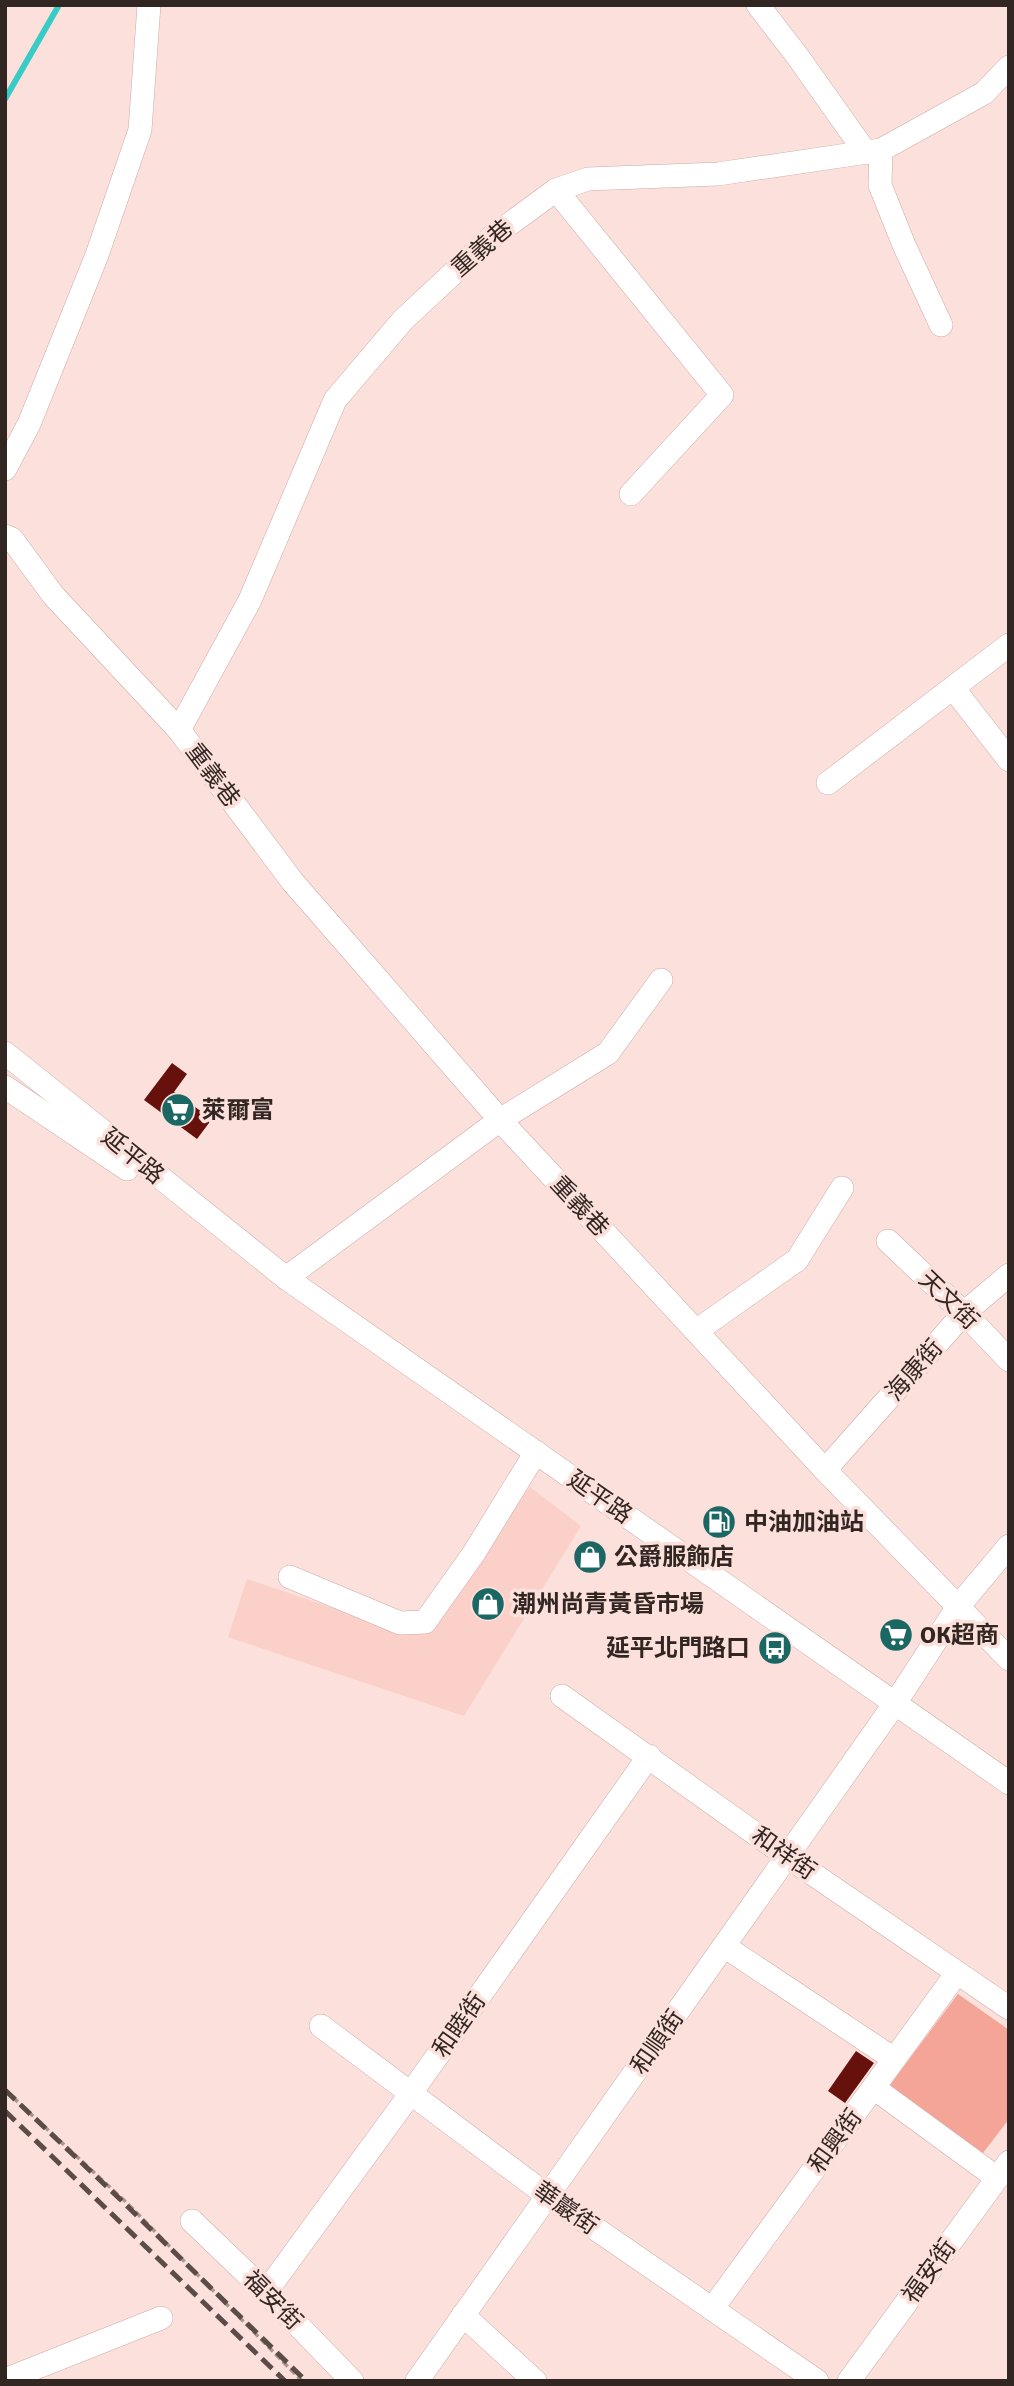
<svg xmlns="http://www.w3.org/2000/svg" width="1014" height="2386" font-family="Signika,'Noto Sans TC',sans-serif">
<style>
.built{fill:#fbd0c9}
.green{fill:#f5a498}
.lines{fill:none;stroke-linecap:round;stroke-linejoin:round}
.stream{stroke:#39cbc5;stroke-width:6}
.building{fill:#67110c}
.minor-casing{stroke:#ccaba6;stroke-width:24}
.path{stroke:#ab9691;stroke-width:3.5;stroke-dasharray:7 3.5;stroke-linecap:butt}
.minor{stroke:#fff;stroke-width:23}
.rail{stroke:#5b4c48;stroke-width:5;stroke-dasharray:14 7;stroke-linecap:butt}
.labels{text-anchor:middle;stroke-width:7;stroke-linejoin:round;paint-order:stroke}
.street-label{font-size:24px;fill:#322623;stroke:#fce0db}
.poi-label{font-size:24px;font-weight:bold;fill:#322623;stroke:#fce0db;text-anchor:start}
</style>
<rect width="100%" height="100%" fill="#fce0db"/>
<polygon class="built" points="530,1487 581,1526 464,1716 228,1637 247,1579 392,1628 423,1629"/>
<polygon class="green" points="958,1994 1009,2030 1009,2119 983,2153 890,2085"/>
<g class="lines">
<polyline class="stream" points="5,99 59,5"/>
</g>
<g class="building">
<polygon points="172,1063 187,1074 174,1092 212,1119 197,1139 144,1100"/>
<polygon points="856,2051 874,2063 845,2103 828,2091"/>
</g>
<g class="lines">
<g class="minor-casing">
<g id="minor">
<polyline points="758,5 798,57 866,153"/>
<polyline points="881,150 880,185 904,245 941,325"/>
<polyline points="556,190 722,395 631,494"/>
<polyline points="5,469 29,424 97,255 140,130 149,5"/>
<polyline points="5,536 12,539 53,595 179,730 292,881 500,1120 825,1470 1009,1659"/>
<polyline points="953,688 1009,760"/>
<polyline points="179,730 250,600 335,400 403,320 492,237 556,190 588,179 718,174 881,150 984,93 1009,67"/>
<polyline points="828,783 1009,645"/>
<polyline points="5,1053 286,1278 1009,1783"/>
<polyline points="5,1087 127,1169"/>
<polyline points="888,1241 964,1313 1009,1360"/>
<polyline points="286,1278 500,1120 608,1053 661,980"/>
<polyline points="696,1331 797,1260 842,1188"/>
<polyline points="825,1470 964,1313 1009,1275"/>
<polyline points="290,1577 400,1623 425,1622 474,1553 536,1452"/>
<polyline points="562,1696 788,1857 1009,2008"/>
<polyline points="724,1946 894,2059"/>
<polyline points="321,2026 548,2196 817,2381"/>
<polyline points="874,2088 997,2178"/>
<polyline points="192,2221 266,2292 352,2381"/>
<polyline points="266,2292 411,2093 649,1756"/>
<polyline points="712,2309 957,1973"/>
<polyline points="463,2315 535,2381"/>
<polyline points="5,2380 161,2318"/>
<polyline points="417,2381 896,1702 957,1608 1009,1546"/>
<polyline points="849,2381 1009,2162"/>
</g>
</g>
<polyline class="path" points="5,2090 128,2204 302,2381"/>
<use href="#minor" class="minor"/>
<g class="rail">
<polyline points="5,2090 122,2201 306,2381"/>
<polyline points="5,2111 285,2381"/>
</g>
</g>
<defs>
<g id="supermarket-disc" transform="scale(1.75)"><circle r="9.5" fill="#1a6764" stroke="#fce0db"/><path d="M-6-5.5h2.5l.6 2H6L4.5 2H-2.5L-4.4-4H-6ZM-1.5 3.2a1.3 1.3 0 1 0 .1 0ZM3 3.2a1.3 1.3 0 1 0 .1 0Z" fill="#fff"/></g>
<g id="fuel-disc" transform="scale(1.75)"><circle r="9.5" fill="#1a6764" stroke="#fce0db"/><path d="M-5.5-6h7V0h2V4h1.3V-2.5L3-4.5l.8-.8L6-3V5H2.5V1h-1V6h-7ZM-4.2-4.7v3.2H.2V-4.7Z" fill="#fff"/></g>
<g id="shop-disc" transform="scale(1.75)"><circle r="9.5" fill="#1a6764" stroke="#fce0db"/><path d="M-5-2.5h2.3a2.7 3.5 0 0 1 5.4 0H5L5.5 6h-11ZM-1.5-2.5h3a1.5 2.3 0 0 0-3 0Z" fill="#fff"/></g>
<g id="bus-disc" transform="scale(1.75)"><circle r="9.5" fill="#1a6764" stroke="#fce0db"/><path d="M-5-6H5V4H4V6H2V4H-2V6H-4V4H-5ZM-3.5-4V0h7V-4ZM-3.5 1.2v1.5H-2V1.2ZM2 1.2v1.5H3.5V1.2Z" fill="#fff"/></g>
</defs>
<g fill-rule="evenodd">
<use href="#supermarket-disc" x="178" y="1110"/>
<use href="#fuel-disc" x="719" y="1522"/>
<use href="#shop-disc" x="590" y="1557"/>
<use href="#shop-disc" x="488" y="1604"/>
<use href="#supermarket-disc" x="896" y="1635"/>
<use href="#bus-disc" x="775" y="1648"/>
</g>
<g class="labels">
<g class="street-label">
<text transform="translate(482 248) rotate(-41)" y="8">重義巷</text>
<text transform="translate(213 775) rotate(53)" y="8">重義巷</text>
<text transform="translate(133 1156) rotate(39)" y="8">延平路</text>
<text transform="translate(580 1206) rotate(47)" y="8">重義巷</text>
<text transform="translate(949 1300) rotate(44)" y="8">天文街</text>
<text transform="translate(914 1370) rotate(-49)" y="8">海康街</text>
<text transform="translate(600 1497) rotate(35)" y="8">延平路</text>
<text transform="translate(784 1853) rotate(35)" y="8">和祥街</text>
<text transform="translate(459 2025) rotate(-55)" y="8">和睦街</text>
<text transform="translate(657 2042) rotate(-55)" y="8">和順街</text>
<text transform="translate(835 2141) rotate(-54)" y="8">和興街</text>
<text transform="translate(566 2208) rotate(35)" y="8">華巖街</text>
<text transform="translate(929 2271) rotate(-54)" y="8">福安街</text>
<text transform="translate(273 2300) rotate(45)" y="8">福安街</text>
</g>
<g class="poi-label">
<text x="202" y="1118">萊爾富</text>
<text x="744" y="1530">中油加油站</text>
<text x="614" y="1565">公爵服飾店</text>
<text x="512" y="1612">潮州尚青黃昏市場</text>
<text x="920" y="1643">OK超商</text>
<text x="750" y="1656" text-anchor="end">延平北門路口</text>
</g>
</g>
<rect width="1014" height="2386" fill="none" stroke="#322623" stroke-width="14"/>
</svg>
